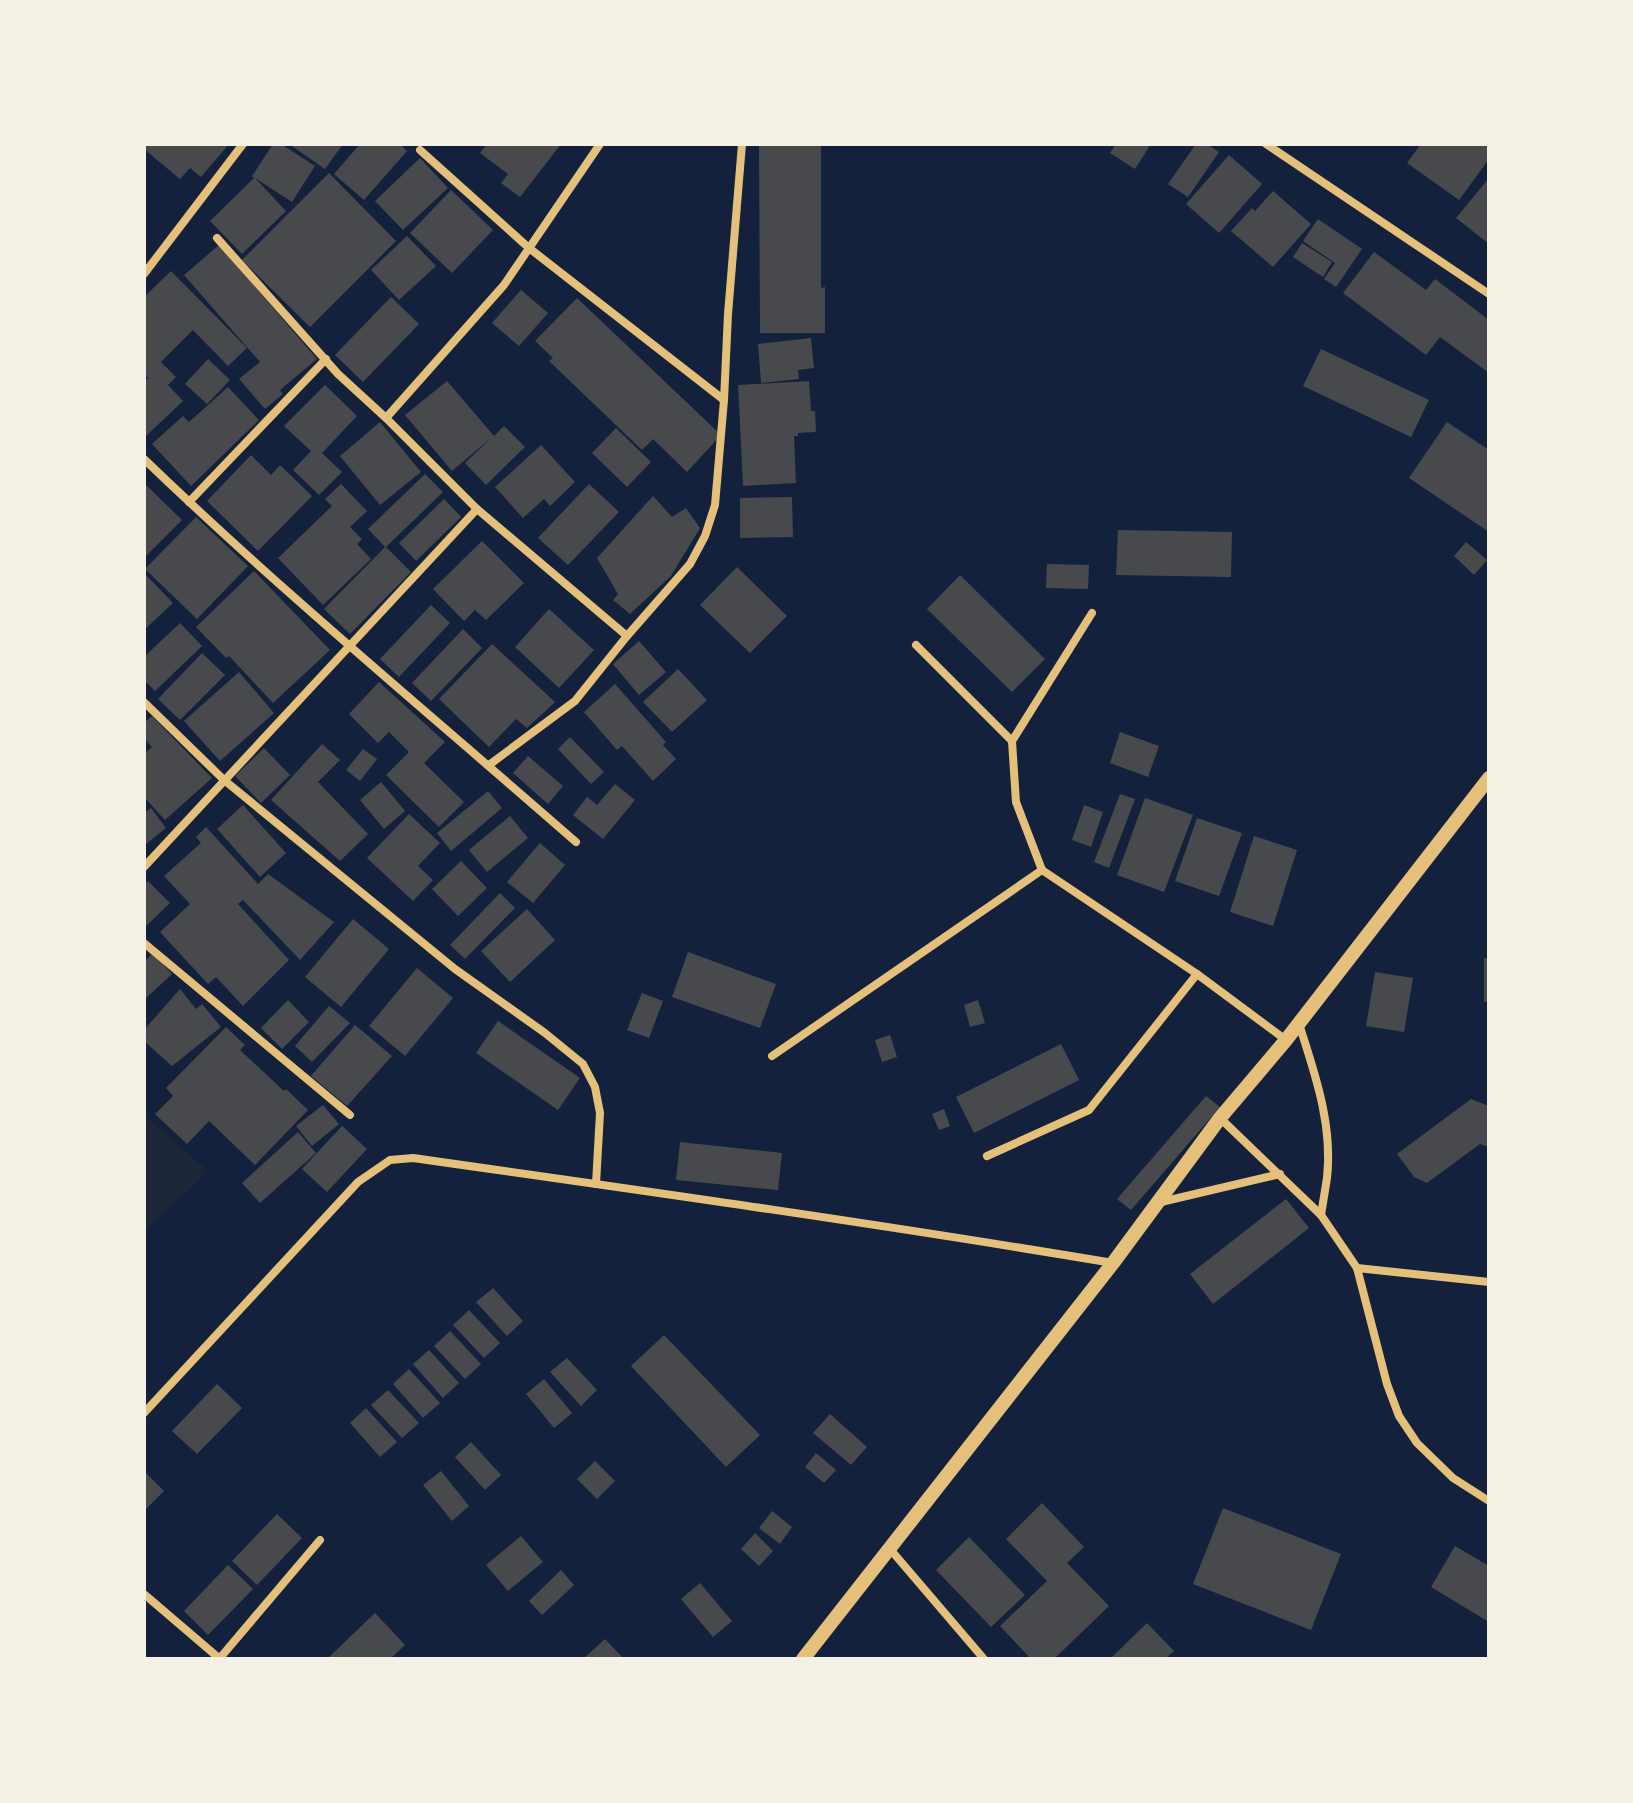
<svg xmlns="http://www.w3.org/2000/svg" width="1633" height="1803" font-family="'Varela Round',sans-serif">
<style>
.green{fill:#1d2539}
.building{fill:#48494c}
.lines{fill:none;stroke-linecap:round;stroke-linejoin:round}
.minor{stroke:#e5c07b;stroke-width:8}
.tertiary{stroke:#e5c07b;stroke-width:14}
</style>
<rect width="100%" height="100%" fill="#14213d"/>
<polygon class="green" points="144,1115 208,1171 144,1232"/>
<g class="building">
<polygon points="144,144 229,144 201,177 190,168 180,179 144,149"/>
<polygon points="273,144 281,144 315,166 292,202 255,178 286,211 242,254 210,221 254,178 252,176"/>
<polygon points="289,144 343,144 325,169"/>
<polygon points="360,144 399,144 407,151 364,200 334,174"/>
<polygon points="487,144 561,144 520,197 501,183 508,174 480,153"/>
<polygon points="821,144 821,288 825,287 825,333 760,333 759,145"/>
<polygon points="1116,144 1151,144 1135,169 1110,153"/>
<polygon points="1196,144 1207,144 1219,152 1188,197 1168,184"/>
<polygon points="1421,144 1489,144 1489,159 1459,200 1407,163"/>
<polygon points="1229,155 1262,184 1219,233 1186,204"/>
<polygon points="420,158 448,188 403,230 375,201"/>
<polygon points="329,173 396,241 310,327 242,260"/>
<polygon points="1489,178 1489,244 1456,218"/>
<polygon points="451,190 493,230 452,273 410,233"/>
<polygon points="1273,191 1311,224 1273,267 1231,231 1252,208 1255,211"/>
<polygon points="1318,219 1362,249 1336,287 1324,279 1335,263 1303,241"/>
<polygon points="407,236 436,266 399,300 371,270"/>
<polygon points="1302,243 1332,262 1323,277 1293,257"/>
<polygon points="219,245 317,359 280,390 283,394 265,409 239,379 260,362 184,275"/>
<polygon points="1374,252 1426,290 1435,279 1489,320 1489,373 1440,337 1426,355 1343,293"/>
<polygon points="171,271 247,348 228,366 193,330 161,362 176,377 168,385 183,401 146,436 144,434 144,382 148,378 144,374 144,297"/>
<polygon points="521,290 548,313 519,346 492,323"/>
<polygon points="391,297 419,324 363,382 335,355"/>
<polygon points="577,298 721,435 687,472 653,439 642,450 549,361 553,358 535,341"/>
<polygon points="811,338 814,368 798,370 799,379 761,383 758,344"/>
<polygon points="1321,349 1429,400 1411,437 1303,386"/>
<polygon points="208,359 230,380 207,404 185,384"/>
<polygon points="447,381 494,436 504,426 525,447 486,485 465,463 491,438 452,471 405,415"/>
<polygon points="809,381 811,411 815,411 816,432 798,433 798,436 794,436 796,483 743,486 738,385"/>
<polygon points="325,385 357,416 322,453 342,472 319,495 293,470 311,451 284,426"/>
<polygon points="228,387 259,420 191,486 152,444 183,416 189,422"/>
<polygon points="380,422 421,472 380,505 340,456"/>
<polygon points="1447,422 1489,450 1489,532 1409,478"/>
<polygon points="616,428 651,462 627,487 592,453"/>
<polygon points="541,445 575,482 550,506 544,499 523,518 495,487"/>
<polygon points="251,455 271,475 280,465 312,496 258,551 207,501"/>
<polygon points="425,474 443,492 386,547 411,572 350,634 324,609 385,547 368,529"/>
<polygon points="144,483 182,520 144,558"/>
<polygon points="341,484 367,511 350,527 362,539 357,544 371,559 323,605 278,558 332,506 325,499"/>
<polygon points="589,484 619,512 568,565 538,538"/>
<polygon points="653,496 672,517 686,508 700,528 671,576 630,614 613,600 618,594 597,558"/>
<polygon points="792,497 793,537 740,538 740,498"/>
<polygon points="444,499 461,517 416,561 399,543"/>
<polygon points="196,517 248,566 197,619 145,569"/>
<polygon points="1118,530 1232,532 1231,577 1116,575"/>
<polygon points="482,541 524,583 486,620 475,610 464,621 433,589"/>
<polygon points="1466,542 1487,560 1474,575 1454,556"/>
<polygon points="1047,564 1089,565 1088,589 1046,588"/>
<polygon points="737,567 787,616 750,653 700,605"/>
<polygon points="254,571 330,650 273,703 229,656 226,658 196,627"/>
<polygon points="144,573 173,603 144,630"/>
<polygon points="960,575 1045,659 1012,692 927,609"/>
<polygon points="431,605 450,623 399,677 380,659"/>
<polygon points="549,609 594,650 559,688 515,647"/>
<polygon points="180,623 202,646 155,691 144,680 144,657"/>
<polygon points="463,629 482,648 431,701 412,683"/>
<polygon points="639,641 666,672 639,695 613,664"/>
<polygon points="492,644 555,702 527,728 516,719 489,747 439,699"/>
<polygon points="202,653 225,675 180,720 158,699"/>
<polygon points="678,669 707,700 672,732 643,702"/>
<polygon points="239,672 274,713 220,761 184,721"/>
<polygon points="379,682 445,742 424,763 464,802 439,827 386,775 409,752 389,732 378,743 349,714"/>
<polygon points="615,684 666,742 663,745 676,759 653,781 622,746 617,750 584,712"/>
<polygon points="152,716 212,778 165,820 144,797 144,754 152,747 144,738 144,723"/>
<polygon points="1120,732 1159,746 1148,777 1110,763"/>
<polygon points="570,737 604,772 591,784 558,749"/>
<polygon points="322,744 340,760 318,782 368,834 340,861 271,800"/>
<polygon points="264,748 290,775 261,803 235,776"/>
<polygon points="363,749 377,759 360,781 346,770"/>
<polygon points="528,756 563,786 548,804 513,773"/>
<polygon points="381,782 405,811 384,829 360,800"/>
<polygon points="615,784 635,800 603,839 573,815 587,797 597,805"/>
<polygon points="488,791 502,808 451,851 437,833"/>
<polygon points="1120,794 1135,799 1109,868 1094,862"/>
<polygon points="1145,798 1193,815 1164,892 1117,875"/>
<polygon points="243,805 286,853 260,877 217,829"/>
<polygon points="1084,805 1103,812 1091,847 1072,840"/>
<polygon points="151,808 166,828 146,844 144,841 144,813"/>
<polygon points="409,814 440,843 418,866 433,880 413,901 367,858"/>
<polygon points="510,816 528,838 487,872 469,850"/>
<polygon points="1197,818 1242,833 1219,896 1175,881"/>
<polygon points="206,827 258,884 268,874 334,922 300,960 243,900 238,904 289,960 243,1006 216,977 208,984 160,932 190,904 164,876 201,843 196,837"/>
<polygon points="1254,836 1297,850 1273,926 1230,912"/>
<polygon points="540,843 565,865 533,903 507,882"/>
<polygon points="461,861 487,888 458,916 432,889"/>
<polygon points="148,881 170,903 144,928 144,885"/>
<polygon points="500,893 515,908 465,959 450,945"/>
<polygon points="527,909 555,940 510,982 481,951"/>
<polygon points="353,919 389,949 341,1007 305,977"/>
<polygon points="688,952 776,984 760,1028 672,997"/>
<polygon points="153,953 172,974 144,1000 144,962"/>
<rect x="1484" y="958" width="5" height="44"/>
<polygon points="417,968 453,998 405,1056 369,1026"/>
<polygon points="1375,972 1413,978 1404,1032 1366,1026"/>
<polygon points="180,989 196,1009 202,1004 221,1027 172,1066 144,1041 144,1030"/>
<polygon points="642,993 663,1001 649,1038 627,1030"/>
<polygon points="288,1000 309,1022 282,1049 261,1028"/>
<polygon points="978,1000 985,1023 970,1027 964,1005"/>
<polygon points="329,1006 350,1023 312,1062 295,1046"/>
<polygon points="498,1021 580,1078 558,1110 476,1053"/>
<polygon points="355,1025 392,1056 347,1106 311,1076"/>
<polygon points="226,1027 245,1045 240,1050 284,1091 286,1089 308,1110 255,1165 209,1121 187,1144 155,1114 173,1096 166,1088"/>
<polygon points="890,1035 897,1057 882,1062 875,1040"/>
<polygon points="1061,1044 1079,1080 974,1133 956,1097"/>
<polygon points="1206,1096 1220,1107 1131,1210 1117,1199"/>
<polygon points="1471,1099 1489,1106 1489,1147 1480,1144 1427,1183 1414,1177 1397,1154"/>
<polygon points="323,1105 339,1124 312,1146 296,1126"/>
<polygon points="944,1109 950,1126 939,1130 932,1114"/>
<polygon points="342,1126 367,1149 327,1192 302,1169"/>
<polygon points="298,1132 316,1153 260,1203 242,1183"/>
<polygon points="680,1142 782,1153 778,1190 676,1180"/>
<polygon points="1286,1199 1309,1228 1213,1304 1190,1274"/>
<polygon points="493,1288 523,1321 507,1336 476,1302"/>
<polygon points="469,1310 500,1343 484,1358 453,1325"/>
<polygon points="450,1331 481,1364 465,1379 434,1346"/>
<polygon points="664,1335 760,1435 726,1467 631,1366"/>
<polygon points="429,1350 459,1383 443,1398 413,1364"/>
<polygon points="567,1358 597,1390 581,1406 550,1372"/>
<polygon points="409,1369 440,1403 423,1418 393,1384"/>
<polygon points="544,1379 572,1413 554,1428 526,1394"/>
<polygon points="217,1384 242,1408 197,1454 172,1431"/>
<polygon points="388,1390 419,1423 402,1438 371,1405"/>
<polygon points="366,1408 397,1442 380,1457 350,1423"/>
<polygon points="830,1414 867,1447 851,1465 813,1433"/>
<polygon points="471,1442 501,1475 485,1490 455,1457"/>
<polygon points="816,1453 836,1470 824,1483 805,1467"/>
<polygon points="595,1461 615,1481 597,1499 577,1479"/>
<polygon points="144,1471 164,1491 144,1511"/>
<polygon points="441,1471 469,1506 452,1521 423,1485"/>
<polygon points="1042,1503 1084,1547 1067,1563 1109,1606 1054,1659 1031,1659 1000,1626 1047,1581 1006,1539"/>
<polygon points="1223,1508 1341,1554 1311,1630 1193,1584"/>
<polygon points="772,1511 792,1527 780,1544 759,1528"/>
<polygon points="277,1514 302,1538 257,1585 232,1561"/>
<polygon points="755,1533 773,1551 759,1566 741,1549"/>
<polygon points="521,1536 543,1562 508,1591 486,1565"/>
<polygon points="969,1537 1025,1595 991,1627 936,1570"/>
<polygon points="1455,1546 1489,1566 1489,1622 1431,1587"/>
<polygon points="228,1565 253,1589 208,1635 184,1611"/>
<polygon points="561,1570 574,1585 542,1615 529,1601"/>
<polygon points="700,1583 732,1621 713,1637 681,1599"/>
<polygon points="375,1613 405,1645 390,1659 327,1659"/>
<polygon points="1147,1623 1174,1651 1165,1659 1110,1659"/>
<polygon points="605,1639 624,1659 583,1659"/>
</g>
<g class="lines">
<g class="minor">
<polyline points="1266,144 1489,294"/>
<polyline points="420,150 529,248 724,400"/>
<polyline points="217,238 338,374 386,418 477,509 627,636"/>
<polyline points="144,274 243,144"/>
<polyline points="386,418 504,285 600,144"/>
<path d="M 144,459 C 283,593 431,715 576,842"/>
<polyline points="189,502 326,359"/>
<polyline points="1092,613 1012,741 1016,802 1042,870 1197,974 1286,1040"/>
<polyline points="916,645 1012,741"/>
<polyline points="144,702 224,780 455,969 545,1033 583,1064 595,1087 600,1113 596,1184"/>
<polyline points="489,765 575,701 627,636 690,564 705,536 715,505 724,400 728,314 742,144"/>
<polyline points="144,867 477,509"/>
<polyline points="144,943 350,1115"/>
<path d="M 1299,1024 C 1315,1074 1333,1125 1327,1178 C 1325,1190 1323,1203 1321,1215"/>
<polyline points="772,1056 1042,870"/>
<polyline points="1220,1118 1321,1215 1357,1268 1387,1384 1399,1416 1417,1443 1453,1478 1489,1501"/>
<polyline points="987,1156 1089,1110 1197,974"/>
<polyline points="1161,1202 1280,1174"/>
<polyline points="1357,1268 1489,1282"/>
<path d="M 144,1413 L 358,1182 L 390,1160 L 413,1158 C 646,1191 880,1224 1113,1263"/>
<polyline points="890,1549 984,1659"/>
<polyline points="144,1594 220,1659"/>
<polyline points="220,1658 320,1540"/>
</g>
<polyline class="tertiary" points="803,1659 1113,1263 1220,1118 1286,1040 1489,778"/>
</g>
<rect width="1633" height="1803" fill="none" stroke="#f6f1e7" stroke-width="292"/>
</svg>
